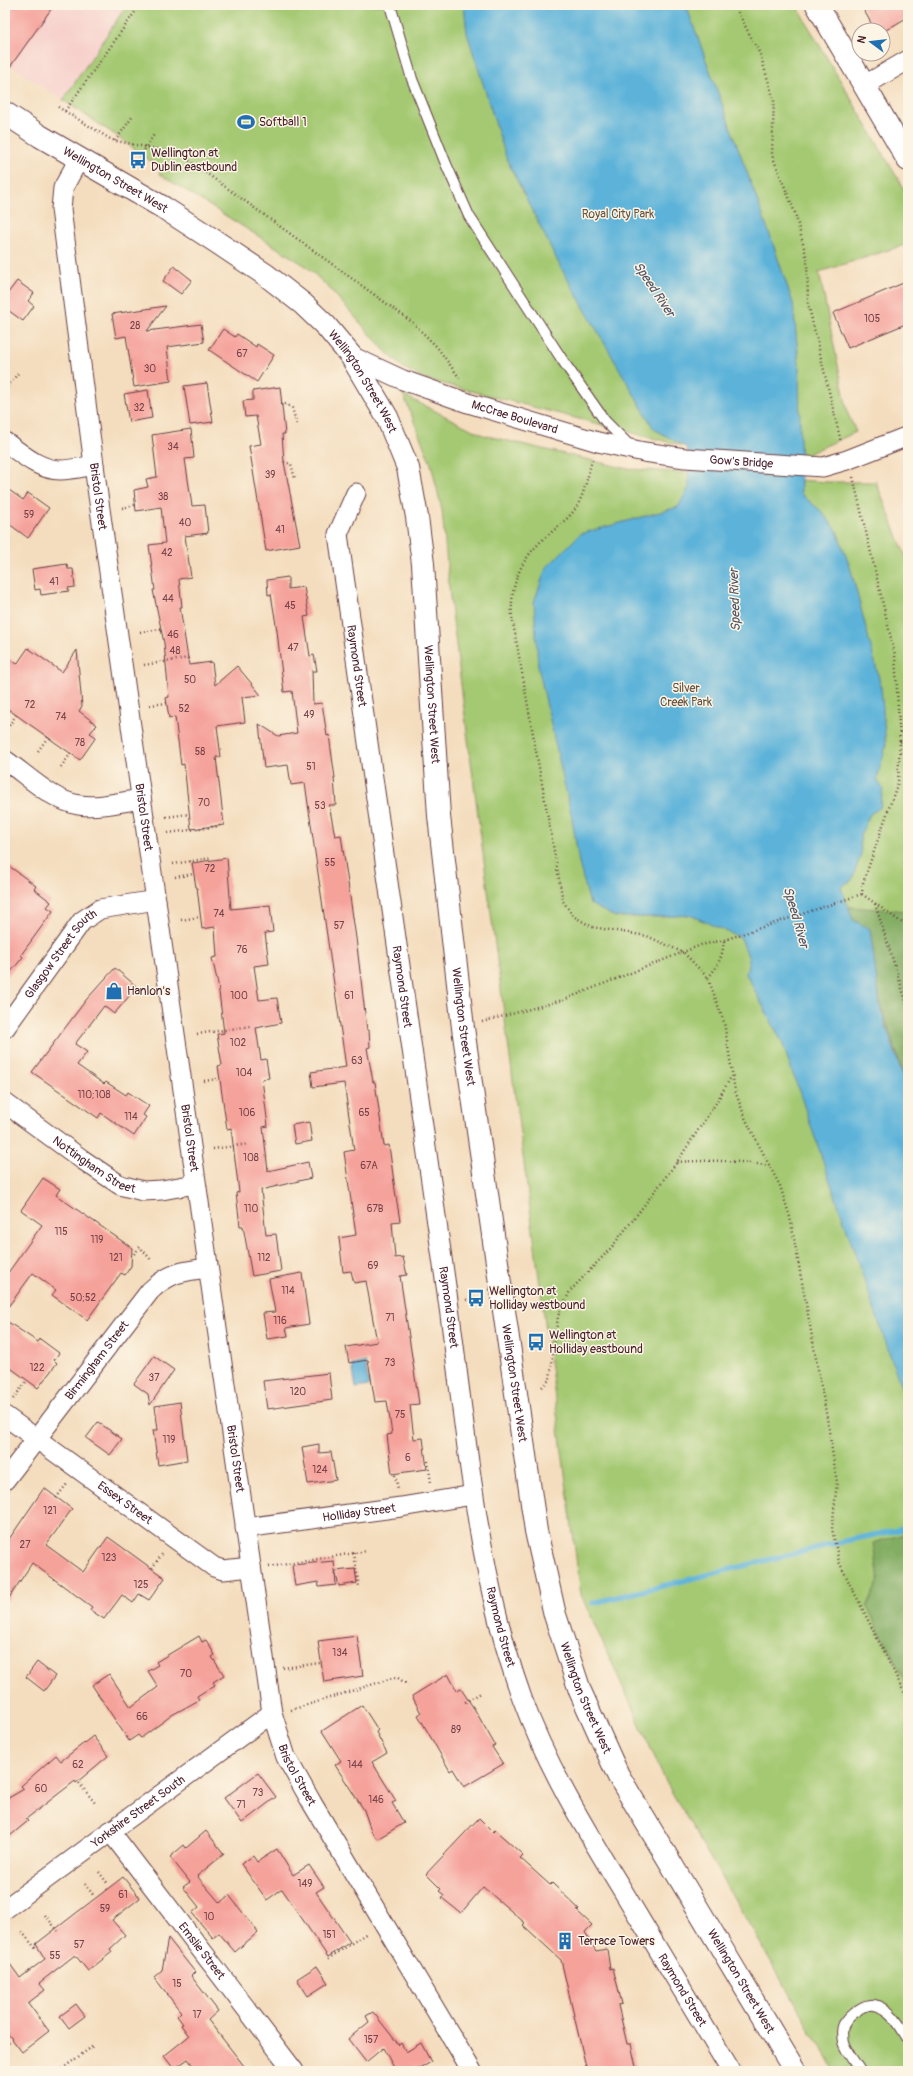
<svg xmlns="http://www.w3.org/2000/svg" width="913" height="2076" font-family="Pangolin,sans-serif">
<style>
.built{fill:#f7d0cc}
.green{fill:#a4c972;stroke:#77744e}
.forest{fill:#83ad64;stroke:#666648}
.water{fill:#5cb2d9;stroke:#536882}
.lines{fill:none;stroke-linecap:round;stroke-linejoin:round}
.stream{stroke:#5cb2d9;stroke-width:5.5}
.building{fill:#f5a29b}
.service-casing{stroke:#643c41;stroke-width:12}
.minor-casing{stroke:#643c41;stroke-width:21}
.tertiary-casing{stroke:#643c41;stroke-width:24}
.primary-casing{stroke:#643c41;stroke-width:24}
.path{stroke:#643c41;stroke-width:2.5;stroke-dasharray:1 3;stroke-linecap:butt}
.service{stroke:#fff;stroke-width:10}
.minor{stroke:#fff;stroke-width:19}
.tertiary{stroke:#fff;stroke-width:22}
.primary{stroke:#fff;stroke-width:22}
.labels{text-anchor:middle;stroke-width:3;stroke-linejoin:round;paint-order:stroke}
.number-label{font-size:10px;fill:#754047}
.poi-label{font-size:12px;fill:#4a1f2b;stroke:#fcf5e5;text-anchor:start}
.street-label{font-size:12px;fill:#4a1f2b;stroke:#fcf5e5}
.park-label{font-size:12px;fill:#655240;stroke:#fcf5e5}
.water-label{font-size:13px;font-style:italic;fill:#505268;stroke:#fcf5e5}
</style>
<rect width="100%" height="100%" fill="#fcf5e5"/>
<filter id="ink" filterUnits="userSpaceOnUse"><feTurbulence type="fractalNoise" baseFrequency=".025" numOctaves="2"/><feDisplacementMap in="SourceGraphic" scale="8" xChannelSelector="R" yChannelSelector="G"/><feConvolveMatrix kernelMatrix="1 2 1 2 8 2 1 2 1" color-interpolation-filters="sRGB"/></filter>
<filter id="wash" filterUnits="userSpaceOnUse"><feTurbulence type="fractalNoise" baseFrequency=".012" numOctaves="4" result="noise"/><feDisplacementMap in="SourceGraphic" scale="16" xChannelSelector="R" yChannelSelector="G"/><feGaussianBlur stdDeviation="0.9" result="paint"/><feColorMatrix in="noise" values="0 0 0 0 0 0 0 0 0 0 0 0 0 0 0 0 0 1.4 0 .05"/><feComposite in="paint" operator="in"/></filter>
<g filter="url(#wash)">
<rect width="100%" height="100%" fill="#f4ddbe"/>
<polygon class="built" points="5,5 127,5 63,100 5,62"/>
<g class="green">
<polygon points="127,5 796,5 908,196 908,244 819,272 848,414 856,432 801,457 687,447 425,379 404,368 386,352 330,289 306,266 159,174 161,169 117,136 63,100"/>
<polygon points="405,391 409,392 407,397 483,435 628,469 828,482 876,482 908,562 908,2071 835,2071 667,1784 581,1595 467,732 450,597 442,510 431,464 403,394"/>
</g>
<g class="forest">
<polygon points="848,907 908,911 908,1087"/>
<polygon points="908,1533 908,1686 867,1607 879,1579 873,1543"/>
</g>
<g class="water">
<polygon points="464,5 686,5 771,238 793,303 799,363 801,494 821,511 837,531 851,570 881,686 886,746 877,779 883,789 880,808 870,814 860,836 861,854 852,880 841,887 853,920 870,929 881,1011 908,1091 908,1407 782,1042 746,974 749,959 741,938 690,915 660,917 615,917 590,904 579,863 572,818 538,666 534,602 546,568 580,534 678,507 689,487 687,448 654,429 560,266 507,160 467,33"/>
<polygon points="365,1362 369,1386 356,1388 352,1365"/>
</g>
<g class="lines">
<polyline class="stream" points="593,1603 845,1541 908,1528"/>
</g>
<g id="blocks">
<g class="building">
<polygon points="5,5 54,5 5,74"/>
<polygon points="861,5 908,5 908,17 886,30 875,30"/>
<polygon points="174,266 192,280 181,294 163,281"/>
<polygon points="17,281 34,293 28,301 34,306 23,321 5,308 5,297"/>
<polygon points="908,281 908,323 848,348 833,313"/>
<polygon points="166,306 147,331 201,324 204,342 167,347 171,381 134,387 126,336 116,338 112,314"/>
<polygon points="223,329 235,337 237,334 256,347 257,344 274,355 257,382 209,350"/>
<polygon points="207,383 213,422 190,425 184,386"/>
<polygon points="280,387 285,434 282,434 284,462 300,545 266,551 249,446 261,444 256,416 245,417 243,401 253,400 253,391"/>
<polygon points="148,390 152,418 129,422 124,394"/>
<polygon points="191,429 194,458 185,459 192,506 205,505 208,533 185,536 191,577 179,579 182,607 180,607 189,665 212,662 215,685 237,666 261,695 242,697 245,722 217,726 221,757 216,757 224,825 191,829 184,764 181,765 175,717 169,718 166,698 169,697 164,643 153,590 155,590 149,545 165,543 161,507 136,511 134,490 148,487 146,479 157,477 152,435"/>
<polygon points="5,487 23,500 28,493 49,508 28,538 5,521"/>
<polygon points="67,564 68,569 73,569 75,587 68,588 69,591 41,595 40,589 35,590 32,569"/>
<polygon points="288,577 288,589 304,587 309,616 304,617 310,656 314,655 317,671 312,671 313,704 322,703 327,736 329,735 335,778 334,778 336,805 329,805 335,836 341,835 356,938 367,1030 369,1030 370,1047 367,1048 373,1082 375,1082 384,1146 389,1145 395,1190 400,1221 392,1222 395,1258 403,1257 407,1275 400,1276 419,1404 410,1405 414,1439 423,1438 427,1469 392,1474 387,1435 392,1434 387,1401 375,1402 368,1360 349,1363 346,1347 377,1342 366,1281 354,1283 351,1271 343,1272 339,1238 356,1235 344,1152 354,1150 344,1083 313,1087 311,1072 346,1067 305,783 291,785 288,765 264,768 259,724 278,736 297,733 292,691 284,692 277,631 271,594 268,595 267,580"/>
<polygon points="28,648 62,672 77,650 82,706 79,711 97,725 90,733 96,737 80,760 5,707 5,655 17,664"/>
<polygon points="227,858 231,909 270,905 273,932 265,933 269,964 254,966 259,1000 277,998 281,1023 256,1028 261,1060 266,1059 269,1078 262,1079 268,1126 263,1127 268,1171 308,1162 311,1178 261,1190 266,1235 276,1234 281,1271 252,1276 243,1226 240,1226 236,1193 239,1192 231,1128 227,1129 218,1066 222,1065 217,1034 224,1033 218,984 212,958 217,957 215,927 202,929 197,887 196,887 192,863"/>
<polygon points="5,863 36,886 34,889 51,902 47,907 53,911 21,955 23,957 5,979"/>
<polygon points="115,968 137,987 114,1014 104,1006 75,1044 87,1052 77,1065 104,1084 106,1082 126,1095 128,1092 149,1106 143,1115 146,1117 134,1136 101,1113 98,1118 32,1072 86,1000"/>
<polygon points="309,1122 312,1141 295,1144 292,1125"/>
<polygon points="43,1178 60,1189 56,1195 132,1248 131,1266 125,1275 121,1273 87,1320 52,1295 56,1290 33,1273 5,1311 5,1277 42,1225 21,1210"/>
<polygon points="302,1273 309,1324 286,1328 288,1336 267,1339 263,1313 275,1312 269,1279"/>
<polygon points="5,1320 38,1342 40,1339 59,1353 54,1360 57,1363 38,1388 5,1364"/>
<polygon points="154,1356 174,1370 150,1405 148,1394 134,1384"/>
<polygon points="329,1373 332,1400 267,1409 263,1381"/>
<polygon points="180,1402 187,1460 158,1465 153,1430 158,1430 155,1406"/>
<polygon points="98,1422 122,1439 110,1455 86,1438"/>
<polygon points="319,1444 319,1453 331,1452 336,1480 308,1484 302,1447"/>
<polygon points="44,1488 72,1509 46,1545 83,1572 108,1537 165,1578 149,1600 139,1594 133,1603 122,1595 104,1619 90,1610 92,1607 32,1563 5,1604 5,1545"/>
<polygon points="334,1561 336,1585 319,1587 318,1582 295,1586 292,1565"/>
<polygon points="355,1569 357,1583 339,1586 335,1571"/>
<polygon points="199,1636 202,1642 206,1640 215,1655 212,1657 224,1675 213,1682 215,1685 197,1696 199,1700 172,1715 141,1738 138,1735 129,1741 92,1685 109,1674 131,1707 158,1687 148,1671 158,1665 156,1662"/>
<polygon points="357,1636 363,1676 324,1682 318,1641"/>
<polygon points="37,1662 55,1676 44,1691 26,1677"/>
<polygon points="448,1674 457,1691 461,1689 475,1710 495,1745 492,1747 503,1764 464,1787 453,1769 450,1771 418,1715 421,1713 412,1696"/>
<polygon points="362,1705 378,1730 376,1732 387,1753 372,1762 396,1801 392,1803 404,1823 377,1839 371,1831 364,1810 335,1765 341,1761 322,1731"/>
<polygon points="93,1736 108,1756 76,1783 75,1781 26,1819 28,1821 5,1840 5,1800 24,1789 21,1786 56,1755 61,1761"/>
<polygon points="258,1773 276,1797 242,1823 224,1798"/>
<polygon points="479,1818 493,1832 495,1830 523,1855 520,1858 550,1885 552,1883 579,1909 577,1911 592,1925 585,1932 596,1951 607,1949 610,1969 613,1968 622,2004 618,2005 627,2044 631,2044 637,2071 587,2071 561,1960 523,1925 525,1923 483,1887 461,1913 442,1898 444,1895 439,1891 441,1889 426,1874"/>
<polygon points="206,1831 224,1854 197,1876 220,1903 229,1895 258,1932 235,1952 219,1933 213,1938 192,1913 199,1907 183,1887 190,1882 170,1857 184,1845 186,1848"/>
<polygon points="277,1849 293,1875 309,1865 324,1887 316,1892 350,1942 328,1957 282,1889 267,1900 241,1864 253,1856 257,1862"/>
<polygon points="123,1877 140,1898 112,1920 125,1935 110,1949 112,1952 88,1971 75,1955 39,1983 45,1990 28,2003 49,2031 22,2052 5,2030 5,1957 20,1978 45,1959 36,1944"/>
<polygon points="168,1938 195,1972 191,1976 218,2011 208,2020 248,2071 197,2071 188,2059 174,2069 164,2056 189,2036 181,2025 183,2024 177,2016 181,2012 154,1977 162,1970"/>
<polygon points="317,1966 328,1983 308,1996 297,1979"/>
<polygon points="76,2004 85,2016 69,2028 60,2016"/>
<polygon points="373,2012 399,2045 401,2043 406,2052 421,2043 431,2062 416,2071 396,2071 383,2048 366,2062 348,2039 369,2022 366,2016"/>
</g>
</g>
</g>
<g filter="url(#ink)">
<use href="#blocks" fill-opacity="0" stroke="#643c41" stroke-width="1"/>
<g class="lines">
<g class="service-casing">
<g id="service">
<polyline points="390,5 412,79 446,164 469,216 563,361 605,421 631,447"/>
<path d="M 860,2071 C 855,2062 846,2052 843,2042 C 842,2036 841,2029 844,2024 C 849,2015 865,2003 874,2005 C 891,2008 900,2026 908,2039"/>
</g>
</g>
<g class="minor-casing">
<g id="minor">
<polyline points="865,85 908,60"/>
<path id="s1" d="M 79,159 L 63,188 L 61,209 L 97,488 L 272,1713 L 286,1757 L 312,1803 L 472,2071"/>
<path id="s2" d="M 351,356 L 403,380 L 468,403 L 598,442 L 644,452 L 685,458 L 823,467 L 847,460 L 908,436"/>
<path d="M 5,442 C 21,453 39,470 60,470 C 71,470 83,467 94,465"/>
<path id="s3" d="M 356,493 L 338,534 C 374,784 408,1035 446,1286 C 466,1424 474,1565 522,1698 C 547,1766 585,1829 623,1891 C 659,1951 695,2011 731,2071"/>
<path d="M 5,760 C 27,775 52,801 79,805 C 99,808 121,802 141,799"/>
<path id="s4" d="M 5,1028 L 82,921 L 100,909 L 156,900"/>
<path id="s5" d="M 5,1103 L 83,1160 L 120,1185 L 143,1191 L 162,1190 L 195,1184"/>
<path id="s6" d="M 5,1416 L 214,1567 L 223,1570 L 251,1567"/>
<path id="s7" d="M 5,1480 L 150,1291 C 169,1273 182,1271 208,1268"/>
<path id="s8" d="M 245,1528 L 401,1507 L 473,1495"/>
<path id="s9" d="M 110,1831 L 294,2071"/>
<path id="s10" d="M 5,1909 L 272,1713"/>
</g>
</g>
<g class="tertiary-casing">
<polyline id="tertiary" points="817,5 908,160"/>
</g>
<g class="primary-casing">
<g id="primary">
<path id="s11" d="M 5,113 L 40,136 L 164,208 L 215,241 L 266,275 L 303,304 L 326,326 L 351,356 L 387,417 L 408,468 L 417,517 L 423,564 L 439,816 L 463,1028 L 536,1531 L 555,1615 L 580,1691 L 618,1775 L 795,2071"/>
</g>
</g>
<g class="path">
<polyline points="734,5 760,54 774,100 772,155 795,213 807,259 808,303 841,442"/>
<polyline points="58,107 112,140 180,154 412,322 437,347 461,380"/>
<polyline points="65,111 140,5"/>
<polyline points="115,141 133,116"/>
<polyline points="138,160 155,133"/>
<polyline points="5,390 19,372"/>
<polyline points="281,405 286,404 292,408 297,425"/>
<path d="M 592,460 C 588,475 585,492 577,506 C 570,518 557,527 547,536 C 521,558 510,583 512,617 L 563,901 L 573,916 L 592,927 L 647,936 L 684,953 L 708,978 L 724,1022 L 735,1091 L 746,1120 L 780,1186 L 790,1217 L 827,1418 L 837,1482 L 832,1529 L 839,1562 L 908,1700"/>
<polyline points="284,462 291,464 295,479"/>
<polyline points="853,477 895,655 900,742 898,782 863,883 862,894"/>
<polyline points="122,508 135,505"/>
<polyline points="140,632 161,629"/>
<polyline points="144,665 189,658"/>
<polyline points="150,705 167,703"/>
<polyline points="7,729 16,715"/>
<polyline points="900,742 908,737"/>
<polyline points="38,751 48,737"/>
<polyline points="61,767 71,753"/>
<polyline points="166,817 188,814"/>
<polyline points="168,833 220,826"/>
<polyline points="173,864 211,858"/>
<polyline points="175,877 193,874"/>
<polyline points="862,894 908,927"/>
<polyline points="875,904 908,1007"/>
<polyline points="181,920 199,917"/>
<path d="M 708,978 C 718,966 723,956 724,940"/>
<polyline points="482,1022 563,1000 701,945 724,940 862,894"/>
<polyline points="197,1034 251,1026"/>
<polyline points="204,1081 217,1079"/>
<polyline points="213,1149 248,1144"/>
<path d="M 677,1162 C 708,1160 739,1160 769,1166"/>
<polyline points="134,1254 140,1247 152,1261"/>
<polyline points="466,1300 476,1298"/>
<polyline points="542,1387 550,1379 558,1316 570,1291 611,1248 639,1212 677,1162 716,1103 731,1077"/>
<polyline points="13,1399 26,1382"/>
<polyline points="428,1461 431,1483"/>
<polyline points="395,1475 398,1489"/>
<polyline points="56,1498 67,1484"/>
<polyline points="354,1553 359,1587"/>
<polyline points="269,1567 367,1551"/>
<polyline points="152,1568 163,1553"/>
<polyline points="283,1668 320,1663"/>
<polyline points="465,1702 481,1693"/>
<polyline points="291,1710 393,1678 398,1678 408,1685"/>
<polyline points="79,1783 95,1803"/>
<polyline points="99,1872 108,1884"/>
<polyline points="85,1884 94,1896"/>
<polyline points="45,1915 58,1931"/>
<polyline points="22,1932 37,1950"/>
<polyline points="328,1959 367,1933"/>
<polyline points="5,2045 10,2042"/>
<polyline points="59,2071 93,2046"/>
</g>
<use href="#service" class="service"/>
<use href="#minor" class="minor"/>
<use href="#tertiary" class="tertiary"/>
<use href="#primary" class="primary"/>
</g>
</g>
<defs>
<g id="stadium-bare" transform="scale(1.38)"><path d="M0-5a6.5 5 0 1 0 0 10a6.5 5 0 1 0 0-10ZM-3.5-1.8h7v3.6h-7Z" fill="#1f6fb2" stroke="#fcf5e5" stroke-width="2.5" paint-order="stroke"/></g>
<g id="bus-bare" transform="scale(1.38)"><path d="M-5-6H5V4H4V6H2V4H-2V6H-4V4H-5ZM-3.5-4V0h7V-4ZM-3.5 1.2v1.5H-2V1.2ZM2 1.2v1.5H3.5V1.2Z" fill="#1f6fb2" stroke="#fcf5e5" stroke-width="2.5" paint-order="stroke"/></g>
<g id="shop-bare" transform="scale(1.38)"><path d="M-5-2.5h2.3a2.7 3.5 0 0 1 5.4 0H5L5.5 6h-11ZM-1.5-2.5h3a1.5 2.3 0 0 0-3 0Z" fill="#1f6fb2" stroke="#fcf5e5" stroke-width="2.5" paint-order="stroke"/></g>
<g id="building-bare" transform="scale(1.38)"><path d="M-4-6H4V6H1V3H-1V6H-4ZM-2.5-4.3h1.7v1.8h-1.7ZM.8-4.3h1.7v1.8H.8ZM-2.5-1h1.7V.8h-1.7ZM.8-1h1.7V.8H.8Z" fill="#1f6fb2" stroke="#fcf5e5" stroke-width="2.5" paint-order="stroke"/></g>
</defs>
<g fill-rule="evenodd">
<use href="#stadium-bare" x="246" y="122"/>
<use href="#bus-bare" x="138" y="160"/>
<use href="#shop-bare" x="114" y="991"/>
<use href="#bus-bare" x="476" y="1298"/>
<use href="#bus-bare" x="536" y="1342"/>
<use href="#building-bare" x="565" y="1941"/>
</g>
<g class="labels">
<g class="number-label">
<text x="872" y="322">105</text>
<text x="135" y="329">28</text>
<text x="242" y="357">67</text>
<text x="150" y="372">30</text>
<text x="139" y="411">32</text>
<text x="173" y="450">34</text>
<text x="270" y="478">39</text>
<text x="163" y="500">38</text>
<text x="29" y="518">59</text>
<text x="185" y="526">40</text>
<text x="280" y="533">41</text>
<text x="167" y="556">42</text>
<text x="54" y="585">41</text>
<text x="168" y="602">44</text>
<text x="290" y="609">45</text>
<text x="173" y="638">46</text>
<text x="293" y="651">47</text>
<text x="175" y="654">48</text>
<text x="190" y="683">50</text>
<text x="30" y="708">72</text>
<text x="184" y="712">52</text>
<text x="309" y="718">49</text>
<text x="61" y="720">74</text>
<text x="80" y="746">78</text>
<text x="200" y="755">58</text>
<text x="311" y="770">51</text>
<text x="204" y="806">70</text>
<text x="320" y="809">53</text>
<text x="330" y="866">55</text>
<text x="210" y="872">72</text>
<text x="219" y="917">74</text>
<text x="339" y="929">57</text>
<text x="242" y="953">76</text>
<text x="239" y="999">100</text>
<text x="349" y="999">61</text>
<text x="238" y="1046">102</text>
<text x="357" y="1064">63</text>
<text x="244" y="1076">104</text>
<text x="94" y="1098">110;108</text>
<text x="247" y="1116">106</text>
<text x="364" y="1116">65</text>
<text x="131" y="1120">114</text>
<text x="251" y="1161">108</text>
<text x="369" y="1169">67A</text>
<text x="251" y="1212">110</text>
<text x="375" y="1212">67B</text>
<text x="61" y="1235">115</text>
<text x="97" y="1243">119</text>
<text x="116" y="1261">121</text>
<text x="264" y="1261">112</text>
<text x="373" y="1269">69</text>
<text x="288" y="1294">114</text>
<text x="83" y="1301">50;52</text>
<text x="390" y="1321">71</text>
<text x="280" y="1324">116</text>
<text x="390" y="1366">73</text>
<text x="37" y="1371">122</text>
<text x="154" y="1381">37</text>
<text x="298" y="1395">120</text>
<text x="400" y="1418">75</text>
<text x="169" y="1443">119</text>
<text x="408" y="1461">6</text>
<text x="320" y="1473">124</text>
<text x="50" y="1514">121</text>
<text x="25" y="1548">27</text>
<text x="109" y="1561">123</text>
<text x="141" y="1588">125</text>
<text x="340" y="1656">134</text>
<text x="186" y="1677">70</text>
<text x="142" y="1720">66</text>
<text x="456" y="1733">89</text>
<text x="78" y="1768">62</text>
<text x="355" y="1768">144</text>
<text x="41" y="1792">60</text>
<text x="258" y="1796">73</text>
<text x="376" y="1803">146</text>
<text x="241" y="1808">71</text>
<text x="305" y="1887">149</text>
<text x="123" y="1898">61</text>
<text x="105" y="1912">59</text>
<text x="209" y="1920">10</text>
<text x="329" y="1938">151</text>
<text x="79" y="1948">57</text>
<text x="55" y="1959">55</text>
<text x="177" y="1987">15</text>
<text x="197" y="2018">17</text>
<text x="371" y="2043">157</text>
</g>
<g class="poi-label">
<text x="259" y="126">Softball 1</text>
<text x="151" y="157">Wellington at<tspan x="151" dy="14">Dublin eastbound</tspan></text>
<text x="127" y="995">Hanlon's</text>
<text x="489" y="1295">Wellington at<tspan x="489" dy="14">Holliday westbound</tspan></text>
<text x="549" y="1339">Wellington at<tspan x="549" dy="14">Holliday eastbound</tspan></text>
<text x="578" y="1945">Terrace Towers</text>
</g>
<g class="street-label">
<text dy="4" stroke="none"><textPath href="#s11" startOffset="129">Wellington Street West</textPath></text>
<text dy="4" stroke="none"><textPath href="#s11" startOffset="453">Wellington Street West</textPath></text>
<text dy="4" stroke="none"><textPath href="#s2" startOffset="175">McCrae Boulevard</textPath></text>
<text dy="4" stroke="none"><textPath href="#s2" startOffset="407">Gow's Bridge</textPath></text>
<text dy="4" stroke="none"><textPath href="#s1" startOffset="344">Bristol Street</textPath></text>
<text dy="4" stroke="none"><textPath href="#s3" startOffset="178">Raymond Street</textPath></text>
<text dy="4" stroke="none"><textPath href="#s11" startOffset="789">Wellington Street West</textPath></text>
<text dy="4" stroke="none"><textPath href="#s1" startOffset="668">Bristol Street</textPath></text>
<text dy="4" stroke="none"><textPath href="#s4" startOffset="93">Glasgow Street South</textPath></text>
<text dy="4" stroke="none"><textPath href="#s3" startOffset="502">Raymond Street</textPath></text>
<text dy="4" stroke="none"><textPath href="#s11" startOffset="1113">Wellington Street West</textPath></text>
<text dy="4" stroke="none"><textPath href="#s1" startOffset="992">Bristol Street</textPath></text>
<text dy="4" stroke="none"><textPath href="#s5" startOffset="109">Nottingham Street</textPath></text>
<text dy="4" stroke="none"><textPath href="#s3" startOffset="826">Raymond Street</textPath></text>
<text dy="4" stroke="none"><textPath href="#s7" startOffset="151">Birmingham Street</textPath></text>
<text dy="4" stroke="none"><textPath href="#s11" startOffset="1473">Wellington Street West</textPath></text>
<text dy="4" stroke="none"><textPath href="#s1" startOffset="1316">Bristol Street</textPath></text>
<text dy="4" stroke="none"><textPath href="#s6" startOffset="148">Essex Street</textPath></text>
<text dy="4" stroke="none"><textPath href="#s8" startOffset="115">Holliday Street</textPath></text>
<text dy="4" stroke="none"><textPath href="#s3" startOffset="1150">Raymond Street</textPath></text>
<text dy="4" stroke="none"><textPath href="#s11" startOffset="1797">Wellington Street West</textPath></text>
<text dy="4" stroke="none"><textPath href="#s1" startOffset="1640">Bristol Street</textPath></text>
<text dy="4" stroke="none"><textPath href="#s10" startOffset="165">Yorkshire Street South</textPath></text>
<text dy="4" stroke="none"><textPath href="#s9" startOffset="151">Emslie Street</textPath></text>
<text dy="4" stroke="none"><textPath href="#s11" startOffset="2121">Wellington Street West</textPath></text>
<text dy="4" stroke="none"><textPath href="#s3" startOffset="1558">Raymond Street</textPath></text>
</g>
<g class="park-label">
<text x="618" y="218">Royal City Park</text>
<text x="686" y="692">Silver<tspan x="686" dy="14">Creek Park</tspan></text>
</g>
<g class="water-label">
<text transform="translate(655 289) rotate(56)" y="5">Speed River</text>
<text transform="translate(734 600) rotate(-92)" y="5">Speed River</text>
<text transform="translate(797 917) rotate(74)" y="5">Speed River</text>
</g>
</g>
<rect width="913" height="2076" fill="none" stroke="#fcf5e5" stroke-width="20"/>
<g transform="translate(871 42) rotate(285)"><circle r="19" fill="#fcf5e5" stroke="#b59f9b"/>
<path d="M0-3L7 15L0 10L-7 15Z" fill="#1f6fb2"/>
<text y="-6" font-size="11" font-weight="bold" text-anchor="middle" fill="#4a1f2b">N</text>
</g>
</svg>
